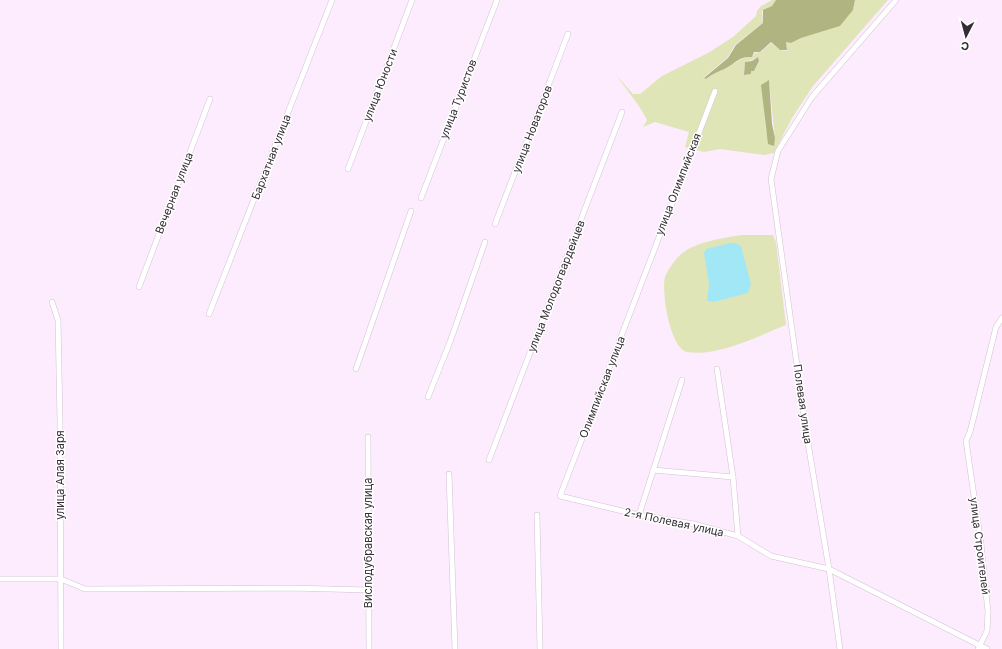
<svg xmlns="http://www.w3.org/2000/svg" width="1002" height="649" font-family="Inter,sans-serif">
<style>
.green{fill:#e0e5b8;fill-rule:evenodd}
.forest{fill:#afb480}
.water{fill:#a2e7f5}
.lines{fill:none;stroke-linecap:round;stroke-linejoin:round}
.minor-casing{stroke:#d4c0d5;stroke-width:6}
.minor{stroke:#fff;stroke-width:5}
.labels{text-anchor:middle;stroke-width:3;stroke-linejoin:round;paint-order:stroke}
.street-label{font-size:11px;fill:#342d35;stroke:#fff}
</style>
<rect width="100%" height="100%" fill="#fcecfd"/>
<g class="green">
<path d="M 772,0 L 776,0 L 772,6 L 762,11 L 763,23 L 735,45 L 727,58 L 703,78 L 707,79 C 714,73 718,72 726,68 C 736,64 740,56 752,57 L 755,53 L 761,52 L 771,43 L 780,50 L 787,51 L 786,42 L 791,43 L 801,38 L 840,26 L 853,10 L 855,0 L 888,0 L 813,86 L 792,118 L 774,153 L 764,155 L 720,149 L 704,152 L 685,147 L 689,132 L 655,122 L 643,127 L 647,120 L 639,106 L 616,75 L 633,94 L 640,94 L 662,76 L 708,53 L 733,37 L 756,16 L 757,11 L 761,6 ZM 758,57 L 759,62 L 754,71 L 751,71 L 751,74 L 744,75 L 745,62 L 752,60 ZM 769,81 L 775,138 L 766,132 L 762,85 Z"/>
<path d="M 742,235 L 773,235 L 776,242 L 786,325 C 758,336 718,357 687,352 C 670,349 661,291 665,277 C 667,271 675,260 679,256 C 693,242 723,238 742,235 Z"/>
</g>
<g class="forest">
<path d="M 776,0 L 855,0 L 853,10 L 840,26 L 801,38 L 791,43 L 786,42 L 787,50 L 780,50 L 771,42 L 760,52 L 754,52 L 752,57 C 739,56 736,63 726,68 C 718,72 714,73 706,79 L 704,78 L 728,58 L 736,45 L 763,23 L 763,10 L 772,6 Z"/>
<polygon points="758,57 759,61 754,71 751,71 751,74 744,75 745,62 752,61"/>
<polygon points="769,80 772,124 775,138 774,146 768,144 761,85"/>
</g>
<polygon class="water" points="730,243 736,243 741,246 751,284 748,293 714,302 707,301 709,284 704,253 706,249"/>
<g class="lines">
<g class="minor-casing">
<g id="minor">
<polyline points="715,91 560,496 639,515 694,524 738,536 771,556 829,569 987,649"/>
<polyline points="348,169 412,0"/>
<polyline points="421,198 497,0"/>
<polyline points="495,224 568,34"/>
<polyline points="139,287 210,99"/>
<polyline points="52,302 58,320 60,421 61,649"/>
<polyline points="209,314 332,0"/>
<polyline points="356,369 411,211"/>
<polyline points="717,369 733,477 738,536"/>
<polyline points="428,397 450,342 485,242"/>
<polyline points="368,437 369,649"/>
<polyline points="489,460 622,112"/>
<polyline points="653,470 733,477"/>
<polyline points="449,474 455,649"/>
<polyline points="537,515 540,649"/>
<polyline points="639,515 682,380"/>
<polyline points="0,579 61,579 85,589 290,588 368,590"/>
<polyline points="840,649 829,569 807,437 771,179 778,151 812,97 896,0"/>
<polyline points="978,649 987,631 988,612 981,544 966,441 970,432 996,327 1002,318"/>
</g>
</g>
<use href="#minor" class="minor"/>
</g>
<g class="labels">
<g class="street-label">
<text transform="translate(380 85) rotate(-69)" y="4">улица Юности</text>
<text transform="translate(458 99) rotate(-69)" y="4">улица Туристов</text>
<text transform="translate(532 129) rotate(-69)" y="4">улица Новаторов</text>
<text transform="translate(271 157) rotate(-69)" y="4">Бархатная улица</text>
<text transform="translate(678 184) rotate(-69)" y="4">улица Олимпийская</text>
<text transform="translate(174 193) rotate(-69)" y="4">Вечерная улица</text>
<text transform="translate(556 286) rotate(-69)" y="4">улица Молодогвардейцев</text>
<text transform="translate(602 387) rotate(-69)" y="4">Олимпийская улица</text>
<text transform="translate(803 404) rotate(82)" y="4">Полевая улица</text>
<text transform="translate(60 475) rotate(-90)" y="4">улица Алая Заря</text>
<text transform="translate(674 522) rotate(12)" y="4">2-я Полевая улица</text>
<text transform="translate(368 543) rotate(-90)" y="4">Вислодубравская улица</text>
<text transform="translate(980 546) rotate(83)" y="4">улица Строителей</text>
</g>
</g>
<g transform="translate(966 36) rotate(186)" stroke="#ffffff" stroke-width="3" paint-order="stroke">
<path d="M0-3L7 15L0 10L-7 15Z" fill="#342d35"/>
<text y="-6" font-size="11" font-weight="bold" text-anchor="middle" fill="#342d35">С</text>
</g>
</svg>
